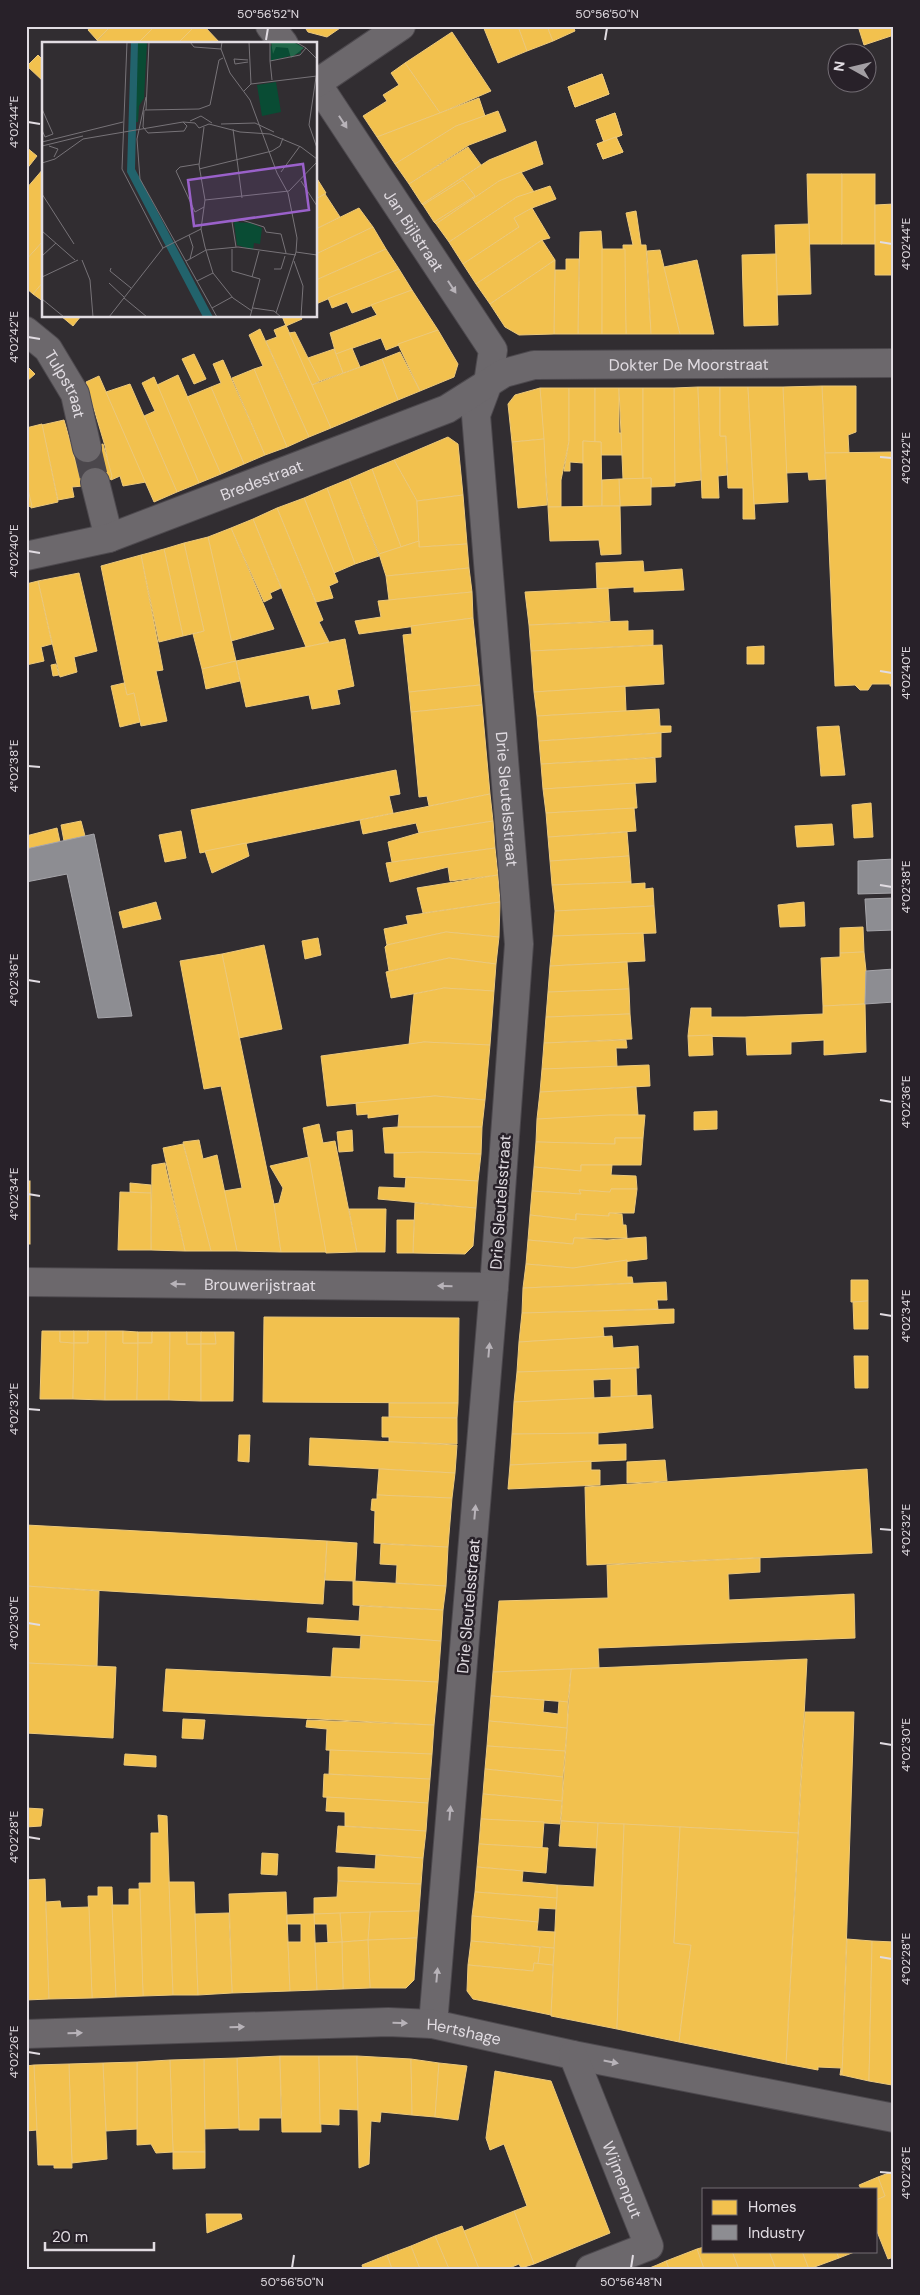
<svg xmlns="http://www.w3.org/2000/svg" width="920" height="2295" font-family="'DM Sans',sans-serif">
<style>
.homes{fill:#f2c14e;stroke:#edc97a}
.industry{fill:#8d8d92;stroke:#a6a5aa}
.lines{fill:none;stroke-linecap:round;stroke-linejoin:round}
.street-tunnel{stroke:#4b474c;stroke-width:28;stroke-dasharray:28 14;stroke-linecap:butt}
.street-casing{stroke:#4d494e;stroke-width:30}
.street{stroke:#6c686c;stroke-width:28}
.oneway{fill:#b8b3b9}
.ticks{fill:none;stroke:#e1dce2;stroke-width:2}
.labels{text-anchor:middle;stroke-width:5;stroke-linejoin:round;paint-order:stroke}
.street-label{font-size:16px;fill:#e1dce2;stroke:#282129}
.inset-road{fill:none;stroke:#777378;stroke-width:1}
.view{fill:#9a61ca;fill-opacity:0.15;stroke:#9a61ca;stroke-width:2.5}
.inset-edge{fill:none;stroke:#e1dce2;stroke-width:2.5}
.neatline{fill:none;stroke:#e1dce2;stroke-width:2}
.ticks-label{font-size:12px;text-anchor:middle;fill:#e1dce2}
</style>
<rect width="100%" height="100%" fill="#312d31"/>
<g class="homes">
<polygon points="91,26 111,26 97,40 88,30"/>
<polygon points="111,26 155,26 137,44 94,44"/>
<polygon points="155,26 195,26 177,44 137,44"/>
<polygon points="195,26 204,26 221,44 177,44"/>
<polygon points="304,26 343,26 327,37 308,32"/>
<polygon points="483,26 518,26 527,51 498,63"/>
<polygon points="518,26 547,26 553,41 527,51"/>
<polygon points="547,26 573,26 575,31 553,41"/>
<polygon points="858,26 894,26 894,35 864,45"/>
<polygon points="452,32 491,91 440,113 405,63"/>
<polygon points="38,55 44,61 44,82 27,66"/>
<polygon points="405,63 440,113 377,137 363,116 387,101 383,95 399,85 391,73"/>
<polygon points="602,74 609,94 575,107 568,87"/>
<polygon points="602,74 609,94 575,107 568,87"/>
<polygon points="479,98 485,116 456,126 395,164 377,137"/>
<polygon points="498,111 506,131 469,145 409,184 395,164 456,126"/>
<polygon points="615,113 622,135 604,142 596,120"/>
<polygon points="615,113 622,135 604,142 596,120"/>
<polygon points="616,137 623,152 603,159 597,144"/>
<polygon points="616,137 623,152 603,159 597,144"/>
<polygon points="536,141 543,164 499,181 436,224 434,222 475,196 463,180 423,205 422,204 489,160"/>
<polygon points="26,147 37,156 26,170"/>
<polygon points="468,147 481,165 422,204 409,184"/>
<polygon points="44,168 44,240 26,260 26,189"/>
<polygon points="521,172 534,192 517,197 449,242 436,224 499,181"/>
<polygon points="807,174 842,174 842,244 809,244"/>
<rect x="842" y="174" width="33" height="70"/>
<polygon points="316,177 326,193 316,199"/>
<polygon points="463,180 475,196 434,222 423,205"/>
<polygon points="550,186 556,199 532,208 514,218 519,227 463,264 449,242 517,197"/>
<polygon points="325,194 340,217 316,229 316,199"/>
<polygon points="894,204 894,275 875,275 875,205"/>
<polygon points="359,208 373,227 316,254 316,229"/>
<polygon points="532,208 550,238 542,240 476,284 463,264 519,227 514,218"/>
<polygon points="636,211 641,245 646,245 651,334 626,334 623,245 633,245 626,213"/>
<polygon points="809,224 811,294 777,295 775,225"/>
<polygon points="373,227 386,249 316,280 316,254"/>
<polygon points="601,231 603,259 602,334 578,334 580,232"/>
<polygon points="44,240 44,281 33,294 26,288 26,260"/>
<polygon points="542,240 555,260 490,304 476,284"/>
<polygon points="386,249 399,269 316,304 316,280"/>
<polygon points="602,249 625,249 626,334 602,334"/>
<polygon points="660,250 664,267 680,334 651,334 647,251"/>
<polygon points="776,254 778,325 744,326 742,255"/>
<polygon points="566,259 579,259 578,334 554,334 555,270 566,270"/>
<polygon points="555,260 554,334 519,335 505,327 490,304"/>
<polygon points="697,260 714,334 680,334 664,267"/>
<polygon points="399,269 412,290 352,313 347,302 332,308 328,298"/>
<polygon points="44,281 44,302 33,294"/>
<polygon points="412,290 438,330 386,350 381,338 336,354 330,333 377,315 371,305"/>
<polygon points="61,316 81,316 73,326"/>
<polygon points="282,316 300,316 302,319 286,326"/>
<polygon points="286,325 331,428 309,437 266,341 277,337 274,330"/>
<polygon points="260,329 309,437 287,447 254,369 263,366 249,335"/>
<polygon points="438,330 458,364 454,377 420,391 398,344"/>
<polygon points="295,332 308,358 320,381 312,385 289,333"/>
<polygon points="352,348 360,367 343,373 336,354"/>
<polygon points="334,349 343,373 320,381 308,358"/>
<polygon points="400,352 420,391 398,400 382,359"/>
<polygon points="194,354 206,379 194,384 182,359"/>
<polygon points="382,359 398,400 331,428 312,385"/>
<polygon points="223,360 265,455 244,464 211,387 221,383 213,364"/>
<polygon points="26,365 35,374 26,382"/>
<polygon points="254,369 287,447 265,455 232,378"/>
<polygon points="178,375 221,474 199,483 157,385"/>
<polygon points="99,376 106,392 146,482 123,486 120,476 111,480 105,446 86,382"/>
<polygon points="154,377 199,483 177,492 144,416 155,411 142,383"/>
<polygon points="130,384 177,492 154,502 106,392"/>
<polygon points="822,386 856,386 856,432 848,435 849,453 825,453"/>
<polygon points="822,386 826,479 809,480 808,472 786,473 783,387"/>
<polygon points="211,387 244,464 221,474 187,397"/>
<polygon points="698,387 701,480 674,483 674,388"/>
<polygon points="698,387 720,387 720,436 726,436 727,475 718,476 719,498 702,498"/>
<polygon points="720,387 748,387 755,519 743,519 743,488 728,488 726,436 720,436"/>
<polygon points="748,387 783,387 788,502 754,504"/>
<polygon points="540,388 569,388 569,441 561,480 561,507 548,507"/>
<polygon points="540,388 544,439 512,442 508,404 515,395"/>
<polygon points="569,388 595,388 595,442 583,441 583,463 570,462 570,471 564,471 569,441"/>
<polygon points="595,388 619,388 619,433 622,433 623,455 601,455 601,442 595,442"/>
<polygon points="619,388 643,388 643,479 623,479"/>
<polygon points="643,388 674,388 675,486 651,487 651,478 643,479"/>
<polygon points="64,420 83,486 72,487 74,497 58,500 42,425"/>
<polygon points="42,424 58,502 31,508 26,481 26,428"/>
<polygon points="448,437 458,444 463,495 417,501 394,460"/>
<polygon points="544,439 547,505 518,508 512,442"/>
<polygon points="583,441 601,442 602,506 583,506"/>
<polygon points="103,444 112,476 111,479 95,482 87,448"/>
<polygon points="87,448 95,482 82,485 73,453"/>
<polygon points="891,452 891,460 894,460 894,686 890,686 890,684 872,684 868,690 860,690 855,685 835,686 825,453"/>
<polygon points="394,460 417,501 419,541 401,547 372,469"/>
<polygon points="372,469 401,547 379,554 349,479"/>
<polygon points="651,478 651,505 620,506 619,479"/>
<polygon points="349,479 379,556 355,564 327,488"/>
<polygon points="619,479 620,506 602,506 602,480"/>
<polygon points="26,481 32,506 26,507"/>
<polygon points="327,488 355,564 334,573 304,498"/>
<polygon points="463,495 467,544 419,547 417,501"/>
<polygon points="304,498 338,582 329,586 333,598 316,602 277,508"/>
<polygon points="620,506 621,554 601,555 599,540 550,541 548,507"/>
<polygon points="277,508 323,620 319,622 329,642 306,647 253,519"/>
<polygon points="253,519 281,588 270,593 272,598 264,602 231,528"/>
<polygon points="231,528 274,629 231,641 208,537"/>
<polygon points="208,537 236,661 202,669 193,634 204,631 184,543"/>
<polygon points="419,541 419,547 467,544 469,568 386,576 379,554"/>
<polygon points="184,543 204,631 183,636 164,549"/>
<polygon points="164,549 183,636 159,642 141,555"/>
<polygon points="141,555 163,670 156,671 167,721 141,726 134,693 127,695 101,566"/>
<polygon points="643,561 644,572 682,569 684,590 634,592 634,587 597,589 596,563"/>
<polygon points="469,568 472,592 389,600 386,576"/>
<polygon points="79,573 97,651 74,657 77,672 60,677 38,581"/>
<polygon points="38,581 52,644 41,647 44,661 26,665 26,584"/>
<polygon points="608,588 610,621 529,625 525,592"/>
<polygon points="472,592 473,618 359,634 355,621 381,617 378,601"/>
<polygon points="473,618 480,685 409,692 403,635 412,634 411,626"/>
<polygon points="628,621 628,631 653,630 653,645 531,651 529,625"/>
<polygon points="345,639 354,686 337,690 340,704 312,709 309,695 246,707 236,661"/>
<polygon points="662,645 664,684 534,692 531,651"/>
<polygon points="764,646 764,664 747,664 747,647"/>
<polygon points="236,661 240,681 206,689 202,669"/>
<polygon points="56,664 59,675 53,676 51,665"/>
<polygon points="124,683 127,695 134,693 140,722 120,727 111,686"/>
<polygon points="480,685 482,705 411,712 409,692"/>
<polygon points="625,686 626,711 537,716 534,692"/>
<polygon points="482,705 490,794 429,806 427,796 419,797 411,712"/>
<polygon points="659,709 660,726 671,726 671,732 539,741 537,716"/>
<polygon points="839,726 845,775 821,776 817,727"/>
<polygon points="661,733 661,757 541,764 539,741"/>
<polygon points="655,758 656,782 543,789 541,764"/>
<polygon points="396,770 400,794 389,796 393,813 200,853 191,810"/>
<polygon points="635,783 637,808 546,813 543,789"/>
<polygon points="490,794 493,821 419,833 416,823 363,834 360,820"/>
<polygon points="871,803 873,837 854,838 852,805"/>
<polygon points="634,808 636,831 548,837 546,813"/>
<polygon points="81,821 85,836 64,841 61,825"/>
<polygon points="493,821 495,848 392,862 388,842 419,833"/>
<polygon points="832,824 834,845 797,847 795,826"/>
<polygon points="57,828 60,842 26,849 26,836"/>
<polygon points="181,831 186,858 165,862 159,835"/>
<polygon points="627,832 629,856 550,861 548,837"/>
<polygon points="246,843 249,856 212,873 205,851"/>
<polygon points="495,848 498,875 450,881 448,867 390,882 386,863"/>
<polygon points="629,856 631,882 552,885 550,861"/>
<polygon points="498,875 500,902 423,913 417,888"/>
<polygon points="631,882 631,884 645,883 645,889 653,888 654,906 555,911 552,885"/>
<polygon points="156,902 161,919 123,928 119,912"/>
<polygon points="500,902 499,937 446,932 387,945 384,929 408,924 406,916"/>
<polygon points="804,902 805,926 780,927 778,905"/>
<polygon points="654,906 656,933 553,936 555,911"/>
<polygon points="863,927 864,952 840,953 840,928"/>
<polygon points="446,932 499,937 496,964 449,958 389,971 385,947 387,945"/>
<polygon points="643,933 645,961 550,966 553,936"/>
<polygon points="318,938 321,955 305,959 302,941"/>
<polygon points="264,945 282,1029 239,1038 222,954"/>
<polygon points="864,952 866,971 865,1004 823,1006 821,958 840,957 840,953"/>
<polygon points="222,954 274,1204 281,1252 237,1251 224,1191 242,1188 221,1086 204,1089 180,961"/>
<polygon points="449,958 496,964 494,991 444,988 391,998 386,972"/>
<polygon points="627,962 629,989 548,992 550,966"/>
<polygon points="444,988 494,991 490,1045 424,1042 409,1045 414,994"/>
<polygon points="629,989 630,1014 546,1017 548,992"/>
<polygon points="865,1004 866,1052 824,1055 824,1040 791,1042 791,1054 747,1055 746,1037 688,1036 691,1008 711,1008 711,1017 745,1017 823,1014 823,1006"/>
<polygon points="630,1014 632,1039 544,1043 546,1017"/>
<polygon points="712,1035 713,1055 689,1056 688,1036"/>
<polygon points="626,1040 627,1048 616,1048 617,1067 542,1069 544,1043"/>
<polygon points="424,1042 490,1045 485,1100 435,1096 327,1106 321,1056"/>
<polygon points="649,1065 650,1086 540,1092 542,1069"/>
<polygon points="636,1087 638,1115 537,1119 540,1092"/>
<polygon points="435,1096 485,1100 482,1127 398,1127 399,1114 368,1118 368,1114 357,1115 356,1103"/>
<polygon points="717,1111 717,1129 694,1130 694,1112"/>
<polygon points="609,1115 645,1115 643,1138 615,1138 615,1144 536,1142 537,1119"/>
<polygon points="319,1124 323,1143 335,1141 357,1252 326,1253 303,1128"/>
<polygon points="398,1127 482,1127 481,1154 385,1153 383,1128"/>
<polygon points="352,1130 353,1151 339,1152 337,1132"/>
<polygon points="615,1138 643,1138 641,1165 581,1165 581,1171 534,1167 536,1142 615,1144"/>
<polygon points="199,1140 203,1159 217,1155 237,1251 211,1251 183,1142"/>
<polygon points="183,1144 188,1162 211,1251 185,1251 163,1148"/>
<polygon points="422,1152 481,1154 478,1181 394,1177 394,1153"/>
<polygon points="309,1157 326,1252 281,1252 274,1204 279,1203 283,1188 270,1166"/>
<polygon points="165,1163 166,1169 185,1251 151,1250 152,1165"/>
<polygon points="581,1165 612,1165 611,1175 636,1176 637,1189 611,1189 610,1192 579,1190 581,1194 532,1191 534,1167 581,1171"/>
<polygon points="406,1177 478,1181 476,1208 378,1199 379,1187 405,1188"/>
<rect x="26" y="1181" width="4" height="63"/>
<polygon points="130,1183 151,1185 151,1193 130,1192"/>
<polygon points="611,1189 637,1189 634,1213 609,1213 609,1216 576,1214 576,1220 530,1215 532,1191 581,1194 579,1190 610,1192"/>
<polygon points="120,1192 151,1193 151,1250 118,1250"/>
<polygon points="415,1203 476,1208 473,1246 465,1254 413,1253"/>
<polygon points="349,1209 386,1209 385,1252 357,1252"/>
<polygon points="609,1213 622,1214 623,1225 626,1225 627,1238 574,1238 573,1244 528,1240 530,1215 576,1220 576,1214 609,1216"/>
<polygon points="397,1220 414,1220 413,1253 397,1253"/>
<polygon points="646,1237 647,1259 573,1268 526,1264 528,1240 573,1244 574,1238 607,1240"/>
<polygon points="627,1260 627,1277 632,1277 633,1283 523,1288 526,1264 573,1268"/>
<polygon points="851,1280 868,1280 868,1301 851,1302"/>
<polygon points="666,1282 667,1300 657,1300 658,1309 522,1313 523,1288"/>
<polygon points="868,1301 868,1329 854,1329 853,1302"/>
<polygon points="674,1309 674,1323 603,1327 604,1337 519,1342 522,1313"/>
<polygon points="264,1317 459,1318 458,1403 263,1402"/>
<polygon points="42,1331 60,1331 60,1342 74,1343 73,1399 40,1399"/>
<polygon points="60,1331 74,1331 74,1343 60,1342"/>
<rect x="74" y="1331" width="14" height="12"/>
<polygon points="88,1331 106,1331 105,1400 73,1399 74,1343 88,1343"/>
<polygon points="106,1331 123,1331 123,1343 138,1343 137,1400 105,1400"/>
<polygon points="123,1331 138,1332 138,1343 123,1343"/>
<rect x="138" y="1332" width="14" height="11"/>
<polygon points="152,1332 170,1332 169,1400 137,1400 138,1343 152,1343"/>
<polygon points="170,1332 187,1332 187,1344 201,1344 201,1401 169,1400"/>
<rect x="187" y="1332" width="14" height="12"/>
<polygon points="201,1332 215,1332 216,1344 201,1344"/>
<polygon points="215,1332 234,1332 233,1401 201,1401 201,1344 216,1344"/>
<polygon points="612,1336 613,1348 638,1346 639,1368 517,1372 519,1342"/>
<polygon points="854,1356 868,1356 868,1388 855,1388"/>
<polygon points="636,1368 637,1396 611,1397 611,1379 593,1380 594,1399 514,1402 517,1372"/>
<polygon points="651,1395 653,1428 598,1433 512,1434 514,1402"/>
<polygon points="389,1403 458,1403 457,1418 389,1417"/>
<polygon points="382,1417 457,1418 457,1444 389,1442 389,1437 382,1437"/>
<polygon points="598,1433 598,1445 626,1444 626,1460 510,1465 512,1434"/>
<polygon points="239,1435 250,1435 249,1462 238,1461"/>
<polygon points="310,1438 457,1445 455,1473 309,1465"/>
<polygon points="665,1460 667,1481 627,1483 627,1462"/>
<polygon points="591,1461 591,1470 600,1470 600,1485 508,1489 510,1465"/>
<polygon points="379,1469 455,1473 452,1498 377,1495"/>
<polygon points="867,1469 872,1553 587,1565 585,1487"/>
<polygon points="377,1495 452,1498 448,1547 374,1543 375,1511 371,1510 372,1499 377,1499"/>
<polygon points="26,1525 327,1541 323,1604 26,1586"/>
<polygon points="327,1541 357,1543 355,1581 325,1580"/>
<polygon points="381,1544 448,1547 446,1586 396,1583 397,1565 380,1564"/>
<polygon points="760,1558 760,1572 728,1574 729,1600 854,1594 855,1638 598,1648 599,1668 493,1672 499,1601 608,1598 607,1565"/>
<polygon points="353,1581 446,1586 443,1610 353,1605"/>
<polygon points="26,1586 99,1591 97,1666 26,1663"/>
<polygon points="360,1606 443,1610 441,1641 307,1632 308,1618 359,1621"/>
<polygon points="361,1635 441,1641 438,1682 331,1677 333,1648 360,1649"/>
<polygon points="807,1659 798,1833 561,1821 571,1669"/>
<polygon points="26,1663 116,1667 113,1738 26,1733"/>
<polygon points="166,1669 438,1682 434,1725 163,1711"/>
<polygon points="571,1669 568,1702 491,1696 493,1672"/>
<polygon points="491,1696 544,1700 543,1712 558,1714 559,1701 568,1702 567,1728 489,1721"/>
<polygon points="805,1712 854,1712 842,2075 840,2075 841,2068 818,2067 818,2070 786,2064"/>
<polygon points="183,1719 205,1720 203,1739 182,1738"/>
<polygon points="307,1720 434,1725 432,1754 326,1750 327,1729 306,1727"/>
<polygon points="489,1721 567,1728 565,1751 487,1746"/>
<polygon points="487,1746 565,1751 563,1777 485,1769"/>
<polygon points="330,1750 432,1754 430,1779 329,1774"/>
<polygon points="125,1754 156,1756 156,1767 124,1765"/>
<polygon points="485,1769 563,1777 562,1801 483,1794"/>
<polygon points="324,1774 430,1779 428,1803 323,1797"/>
<polygon points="483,1794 562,1801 560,1824 481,1819"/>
<polygon points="327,1797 428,1803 426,1831 345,1826 345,1812 326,1811"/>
<polygon points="26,1808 43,1809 41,1826 26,1827"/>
<polygon points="158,1815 167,1816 173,1995 143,1996 139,1883 151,1883 151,1833 159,1833"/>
<polygon points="481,1819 544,1822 542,1848 479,1844"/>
<polygon points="561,1821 598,1823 597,1848 559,1846"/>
<polygon points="598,1823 624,1824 617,2029 551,2016 557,1885 594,1887"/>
<polygon points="624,1824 680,1827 674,1943 691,1945 679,2042 617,2029"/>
<polygon points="338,1826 426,1831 423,1858 336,1852"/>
<polygon points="680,1827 798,1833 786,2064 679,2042 691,1945 674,1943"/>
<polygon points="479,1844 548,1848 546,1873 477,1867"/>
<polygon points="262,1853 278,1854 277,1875 261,1874"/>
<polygon points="376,1855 423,1858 421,1884 338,1881 338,1867 375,1869"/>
<polygon points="477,1867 523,1871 522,1882 557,1885 557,1898 475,1892"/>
<polygon points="45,1879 49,1999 26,2000 26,1880"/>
<polygon points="338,1881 421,1884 419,1911 314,1914 314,1898 337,1897"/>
<polygon points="194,1882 198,1995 173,1995 169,1882"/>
<polygon points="98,1887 112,1887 116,1997 92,1998 88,1896 98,1896"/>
<polygon points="129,1889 140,1889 143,1996 116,1997 112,1905 129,1905"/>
<polygon points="286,1892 290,1991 232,1993 229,1894"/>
<polygon points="475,1892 557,1898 556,1909 539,1908 538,1922 472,1916"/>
<polygon points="60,1901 61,1908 89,1907 92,1998 49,1999 46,1902"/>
<polygon points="419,1911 417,1938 368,1940 370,1912"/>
<polygon points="370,1912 368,1940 342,1942 340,1913"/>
<polygon points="229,1913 232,1993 198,1995 195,1914"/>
<polygon points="340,1913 342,1942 328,1943 327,1924 314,1924 314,1914"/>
<polygon points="314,1914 317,1990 290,1991 288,1942 301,1942 301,1924 287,1924 287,1915"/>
<polygon points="472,1916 538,1922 537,1931 555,1932 554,1948 471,1941"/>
<polygon points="417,1938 414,1980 406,1988 370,1988 368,1940"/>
<polygon points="847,1939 872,1941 869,2081 842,2075"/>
<polygon points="368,1940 370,1988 343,1989 342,1942"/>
<polygon points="471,1941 540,1947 538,1964 534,1963 533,1971 468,1965"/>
<polygon points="872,1941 894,1942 892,2085 869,2081"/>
<polygon points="342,1942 343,1989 317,1990 315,1943"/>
<polygon points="540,1947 554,1948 553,1965 538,1964"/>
<polygon points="534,1963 553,1965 551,2015 473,1999 467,1991 468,1965 533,1971"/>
<polygon points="894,2009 894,2086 892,2085"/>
<polygon points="280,2056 281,2118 259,2118 259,2130 239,2130 237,2058"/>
<polygon points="280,2056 319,2056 321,2132 282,2132"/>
<polygon points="319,2056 357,2056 358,2110 339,2109 339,2125 320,2124"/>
<polygon points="357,2056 411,2059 412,2115 381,2112 380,2122 371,2121 369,2164 359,2168"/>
<polygon points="237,2058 239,2128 205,2129 204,2059"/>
<polygon points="204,2059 205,2152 173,2152 170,2060"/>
<polygon points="411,2059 439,2063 435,2117 412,2115"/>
<polygon points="170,2060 173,2152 156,2153 151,2144 137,2145 137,2062"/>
<polygon points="137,2062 137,2129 106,2131 103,2063"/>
<polygon points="103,2063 107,2159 72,2163 69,2064"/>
<polygon points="439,2063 467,2066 458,2120 435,2117"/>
<polygon points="69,2064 72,2168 54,2168 54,2165 38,2165 34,2065"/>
<polygon points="34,2065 37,2130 26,2131 26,2066"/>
<polygon points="495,2071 551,2081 610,2233 534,2264 514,2211 527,2206 504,2144 490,2150 486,2138"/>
<polygon points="173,2152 205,2152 205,2168 173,2169"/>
<polygon points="894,2171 894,2257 888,2259 876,2229 876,2200 885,2196 878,2177"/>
<polygon points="878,2177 885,2196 876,2200 876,2189 861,2189 859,2185"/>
<polygon points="514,2211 534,2264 521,2268 519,2264 507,2269 479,2269 464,2231"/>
<polygon points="206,2214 241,2214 242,2219 207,2233"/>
<polygon points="462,2226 464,2231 479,2269 449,2269 435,2236"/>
<polygon points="435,2236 449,2269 420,2269 411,2246"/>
<polygon points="411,2246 420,2269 392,2269 387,2255"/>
<polygon points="704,2247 704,2251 732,2251 739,2269 704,2269 697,2249"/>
<polygon points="697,2249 704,2269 669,2269 666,2261"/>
<polygon points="732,2251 769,2251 776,2269 739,2269"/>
<polygon points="769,2251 802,2251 809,2269 776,2269"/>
<polygon points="802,2251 836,2251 839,2258 809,2269"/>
<polygon points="836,2251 857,2251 839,2258"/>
<polygon points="387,2255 392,2269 363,2269 362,2265"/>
<polygon points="666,2261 669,2269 647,2269 657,2265"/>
</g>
<g class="industry">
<polygon points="94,834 116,940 132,1016 98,1018 67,874 26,882 26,849"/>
<polygon points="894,859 894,893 858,894 858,861"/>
<polygon points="894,898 894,930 867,931 865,899"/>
<polygon points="894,969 894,1002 865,1004 866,971"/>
</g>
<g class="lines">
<polyline class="street-tunnel" points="87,448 95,482"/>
<g class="street-casing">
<g id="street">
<polyline points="270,26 284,44"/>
<path id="s1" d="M 316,82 L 493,350 L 488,383 L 476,415 L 519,944 L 494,1287 L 433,2024"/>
<polyline points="317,83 401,26"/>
<path id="s2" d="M 26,331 L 48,349 L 75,394 L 87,448"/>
<polyline points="95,482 109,538"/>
<path id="s3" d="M 26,556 L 109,538 L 447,409 L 504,373 L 534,365 L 894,363"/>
<path id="s4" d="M 26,1282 L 494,1287"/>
<path id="s5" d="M 26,2034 L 388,2022 L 433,2024 L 573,2055 L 894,2118"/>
<path id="s6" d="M 573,2055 L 649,2246 L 590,2269"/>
</g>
</g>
<use href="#street" class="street"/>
</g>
<defs><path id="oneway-solid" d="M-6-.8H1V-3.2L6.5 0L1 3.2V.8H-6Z" transform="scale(1.25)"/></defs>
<g class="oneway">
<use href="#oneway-solid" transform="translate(343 122) rotate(57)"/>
<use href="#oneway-solid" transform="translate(452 287) rotate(57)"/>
<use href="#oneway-solid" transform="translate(178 1284) rotate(-179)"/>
<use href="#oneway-solid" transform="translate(445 1286) rotate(-179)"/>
<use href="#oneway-solid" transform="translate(489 1350) rotate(-85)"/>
<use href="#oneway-solid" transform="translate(475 1512) rotate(-85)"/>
<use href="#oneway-solid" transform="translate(450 1813) rotate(-85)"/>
<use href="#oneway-solid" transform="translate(437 1975) rotate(-85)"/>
<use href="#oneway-solid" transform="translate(400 2023) rotate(2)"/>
<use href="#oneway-solid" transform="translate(237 2027) rotate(-2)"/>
<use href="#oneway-solid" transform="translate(75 2033) rotate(-2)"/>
<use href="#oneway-solid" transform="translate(611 2062) rotate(11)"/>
</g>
<path class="ticks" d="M 266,40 L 268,28M 605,40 L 607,28M 28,122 L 40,124M 880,242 L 892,244M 28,337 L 40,339M 880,457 L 892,458M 28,551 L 40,553M 880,671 L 892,673M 28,766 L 40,767M 880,885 L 892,887M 28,980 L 40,982M 880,1100 L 892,1102M 28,1194 L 40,1196M 880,1314 L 892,1316M 28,1409 L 40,1410M 880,1529 L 892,1530M 28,1623 L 40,1625M 880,1743 L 892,1745M 28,1837 L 40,1839M 880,1957 L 892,1959M 28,2052 L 40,2054M 880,2172 L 892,2173M 292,2268 L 294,2255M 631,2268 L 633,2255"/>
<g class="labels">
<g class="street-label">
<text dy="6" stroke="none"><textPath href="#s1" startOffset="178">Jan Bijlstraat</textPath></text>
<text dy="6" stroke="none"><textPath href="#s3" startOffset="700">Dokter De Moorstraat</textPath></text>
<text dy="6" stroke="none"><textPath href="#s2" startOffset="68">Tulpstraat</textPath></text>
<text dy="6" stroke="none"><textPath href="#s3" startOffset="248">Bredestraat</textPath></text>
<text dy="6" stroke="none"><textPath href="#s1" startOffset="774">Drie Sleutelsstraat</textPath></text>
<text transform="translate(500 1202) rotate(-86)" y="6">Drie Sleutelsstraat</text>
<text dy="6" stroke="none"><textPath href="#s4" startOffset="234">Brouwerijstraat</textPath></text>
<text transform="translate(468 1606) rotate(-85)" y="6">Drie Sleutelsstraat</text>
<text dy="6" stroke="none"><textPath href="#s5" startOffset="439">Hertshage</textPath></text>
<text dy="6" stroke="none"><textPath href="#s6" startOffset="134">Wijmenput</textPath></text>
</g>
</g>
<g transform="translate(42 42)">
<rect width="275" height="275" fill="#312d31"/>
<path d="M 96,0 L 105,0 L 102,56 L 97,64 L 96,80 L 92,80 ZM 251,0 L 258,3 L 259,11 L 229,19 L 228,4 ZM 234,40 L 239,70 L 220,74 L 215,43 ZM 192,180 L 209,181 L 220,186 L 218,202 L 212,201 L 211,208 L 195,203 Z" fill="#094c34"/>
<path d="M 229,0 L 251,0 L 262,6 L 249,16 L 246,6 L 234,5 L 231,12 Z" fill="#23674a"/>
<path d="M 89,0 L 96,0 L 93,127 L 171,275 L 161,275 L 85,130 Z" fill="#22636c"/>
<path class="inset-road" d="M 85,0 L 80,127 L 121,206M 148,0 L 152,5 L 179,7M 180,0 L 179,7 L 188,31 L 208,58 L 235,131 L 246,151 L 255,196 L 254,210 L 234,271M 207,0 L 209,42M 228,0 L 228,19 L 258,13 L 264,6 L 254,0M 264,6 L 275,17M 206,18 L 192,17 L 193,22 L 206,20M 228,19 L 230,38M 274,35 L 267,83 L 275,106M 202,49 L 209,42 L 275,34M 104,55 L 95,97 L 98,137 L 175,275M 0,67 L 11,92 L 3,95 L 0,88M 157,67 L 168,63 L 177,18 L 181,16M 102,68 L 101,85 L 106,91 L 142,89 L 145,84 L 141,80M 103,68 L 157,67M 104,68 L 107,0M 148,79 L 159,74 L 170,81M 179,82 L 213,81 L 232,90M 162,85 L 157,123 L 163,158 L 159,187 L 163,205 L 171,231 L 191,256 L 210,269M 191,87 L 200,156M 0,100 L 81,80M 0,104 L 41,94M 7,104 L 16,107 L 12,115M 0,121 L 13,117 L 41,97 L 141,80 L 153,81 L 157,86 L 167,82 L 198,90 L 228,92 L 259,105 L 275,117M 157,122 L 138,125 L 134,129 L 153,170 L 162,165M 157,127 L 230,109 L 238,104 L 241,96M 239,130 L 258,104M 259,139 L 275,164M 0,152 L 32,202M 163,158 L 247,149 L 275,120M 0,189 L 33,218M 194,205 L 190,180 L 200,178 L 222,185 L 224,190 L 239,192 L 244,211M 190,207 L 190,229 L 218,237 L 208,275M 164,208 L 196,205 L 254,213M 254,210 L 275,213M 0,214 L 14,201M 148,217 L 164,208M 40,218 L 48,238 L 51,275M 144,219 L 148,217 L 151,205 L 147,193M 252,219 L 261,244 L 259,274M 69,226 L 68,229 L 89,246M 232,227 L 239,227 L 243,214M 0,235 L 36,218M 210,235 L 217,209M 155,239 L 171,231M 67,241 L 82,255M 82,256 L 105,275M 0,257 L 22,275M 170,266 L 190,255M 211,266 L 232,269 L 239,275M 67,275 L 121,206 L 159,187"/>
<path class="view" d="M 261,122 L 267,168 L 152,184 L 146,138 Z"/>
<rect width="275" height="275" class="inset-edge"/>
</g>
<rect width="920" height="2295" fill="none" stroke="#282129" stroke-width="55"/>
<rect x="702" y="2188" width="175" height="65" fill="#282129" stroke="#726c73"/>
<rect x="712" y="2200" width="25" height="15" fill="#f2c14e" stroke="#726c73"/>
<text x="748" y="2212" font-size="15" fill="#e1dce2">Homes</text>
<rect x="712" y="2225" width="25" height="15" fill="#8d8d92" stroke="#726c73"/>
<text x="748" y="2238" font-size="15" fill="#e1dce2">Industry</text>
<g transform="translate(852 68) rotate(278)"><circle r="24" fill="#282129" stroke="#726c73"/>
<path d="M0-4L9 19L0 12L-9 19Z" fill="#a39fa4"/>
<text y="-8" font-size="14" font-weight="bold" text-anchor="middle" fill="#e1dce2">N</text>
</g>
<path d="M45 2242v8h109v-8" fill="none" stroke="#e1dce2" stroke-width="2.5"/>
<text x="52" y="2242" font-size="15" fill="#e1dce2" stroke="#282129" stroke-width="4" paint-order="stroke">20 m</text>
<rect x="28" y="28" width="864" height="2240" class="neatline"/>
<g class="ticks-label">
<text x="268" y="18">50°56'52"N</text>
<text x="607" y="18">50°56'50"N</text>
<text transform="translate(14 122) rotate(-90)" y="4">4°02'44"E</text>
<text transform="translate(906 244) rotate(-90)" y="4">4°02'44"E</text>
<text transform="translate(14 337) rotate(-90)" y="4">4°02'42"E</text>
<text transform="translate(906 458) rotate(-90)" y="4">4°02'42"E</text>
<text transform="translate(14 551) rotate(-90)" y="4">4°02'40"E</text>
<text transform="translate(906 673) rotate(-90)" y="4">4°02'40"E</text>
<text transform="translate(14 766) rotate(-90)" y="4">4°02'38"E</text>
<text transform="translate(906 887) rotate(-90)" y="4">4°02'38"E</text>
<text transform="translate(14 980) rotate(-90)" y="4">4°02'36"E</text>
<text transform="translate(906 1102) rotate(-90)" y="4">4°02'36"E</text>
<text transform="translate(14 1194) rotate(-90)" y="4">4°02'34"E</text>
<text transform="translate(906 1316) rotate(-90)" y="4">4°02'34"E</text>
<text transform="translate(14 1409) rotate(-90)" y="4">4°02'32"E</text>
<text transform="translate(906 1530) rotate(-90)" y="4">4°02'32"E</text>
<text transform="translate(14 1623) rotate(-90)" y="4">4°02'30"E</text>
<text transform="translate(906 1745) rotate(-90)" y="4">4°02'30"E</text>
<text transform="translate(14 1837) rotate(-90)" y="4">4°02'28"E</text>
<text transform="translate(906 1959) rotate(-90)" y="4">4°02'28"E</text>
<text transform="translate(14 2052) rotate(-90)" y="4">4°02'26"E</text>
<text transform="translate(906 2173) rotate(-90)" y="4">4°02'26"E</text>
<text x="292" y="2286">50°56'50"N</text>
<text x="631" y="2286">50°56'48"N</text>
</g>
</svg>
